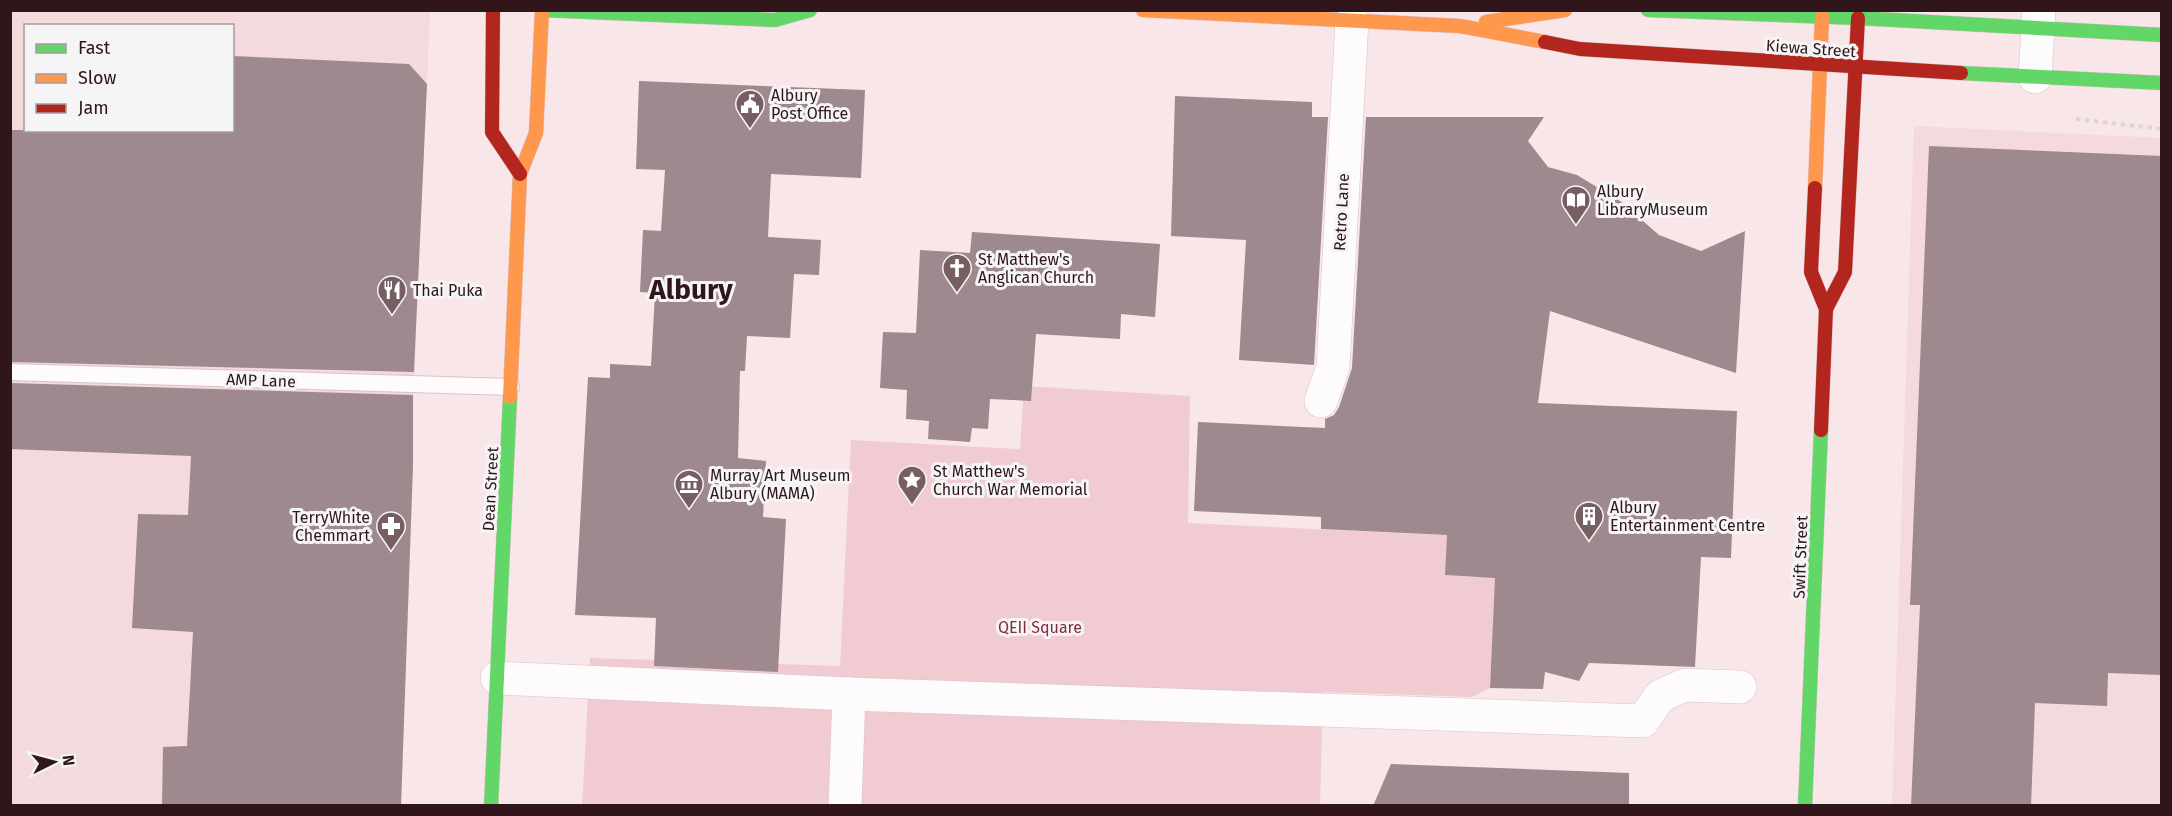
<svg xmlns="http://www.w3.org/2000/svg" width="2172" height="816" font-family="'Fira Sans',sans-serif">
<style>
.built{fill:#f4d9dd;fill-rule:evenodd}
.green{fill:#f0ccd2}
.building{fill:#9e898e}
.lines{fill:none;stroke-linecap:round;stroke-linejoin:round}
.lane-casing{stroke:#d9c3c7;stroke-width:18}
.street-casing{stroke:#d9c3c7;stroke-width:34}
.fast-casing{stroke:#d9c3c7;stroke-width:15}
.slow-casing{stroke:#d9c3c7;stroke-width:15}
.jam-casing{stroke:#d9c3c7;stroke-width:15}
.path{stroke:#dbd5d6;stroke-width:4;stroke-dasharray:4.5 4.5;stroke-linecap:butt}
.lane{stroke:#fefbfc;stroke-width:16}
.street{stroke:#fefbfc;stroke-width:33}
.fast{stroke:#63d668;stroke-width:14}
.slow{stroke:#ff974d;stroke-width:14}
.jam{stroke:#b3261e;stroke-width:14}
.labels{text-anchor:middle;stroke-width:6;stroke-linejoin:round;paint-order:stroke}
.street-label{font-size:16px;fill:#30151b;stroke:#f5f5f5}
.poi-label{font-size:16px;fill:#30151b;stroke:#f5f5f5;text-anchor:start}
.park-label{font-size:16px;fill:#872a42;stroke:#f5f5f5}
.town-label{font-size:28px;font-weight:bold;fill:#30151b;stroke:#f5f5f5}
</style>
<rect width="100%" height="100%" fill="#f8e6e9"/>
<g class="built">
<path d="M 10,11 L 430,11 L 413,407 L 413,466 L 401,805 L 11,805 ZM 26,26 L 232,26 L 232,130 L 26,130 Z"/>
<polygon points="1914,126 2161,138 2161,805 1892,806"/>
</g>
<polygon class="green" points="1024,386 1190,396 1188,523 1440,535 1447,527 1446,575 1472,577 1496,568 1490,688 1472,697 1323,692 1320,805 582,806 590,658 840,666 851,440 1020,449"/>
<g class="building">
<polygon points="232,56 409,64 427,84 414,372 10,362 10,130 232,130"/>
<polygon points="639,81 865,90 861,178 771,174 768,237 821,240 819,275 794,274 790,338 747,336 745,371 740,371 738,458 766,461 763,517 786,519 778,672 654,666 656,618 575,615 588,377 610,378 610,364 651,366 655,293 640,292 643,230 661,231 665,170 636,169"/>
<polygon points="1175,96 1312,102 1312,117 1328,117 1314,365 1239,360 1246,240 1171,236"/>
<polygon points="1366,117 1544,117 1528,141 1548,167 1577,175 1620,201 1659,235 1701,251 1745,231 1736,373 1550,311 1538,403 1737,411 1731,558 1701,557 1695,667 1589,663 1579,681 1545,672 1543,689 1490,688 1495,578 1445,575 1447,535 1321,529 1321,517 1194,511 1198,422 1325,428 1325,419 1334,415 1339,407 1352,368"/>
<polygon points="1929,146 2162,156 2162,675 2108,673 2107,706 2035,703 2031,806 1911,806 1920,605 1910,605"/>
<polygon points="972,232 1160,244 1155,317 1121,314 1120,339 1036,334 1031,401 990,399 988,429 972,428 970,442 928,439 929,421 906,419 907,390 880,388 883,332 916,333 920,250 970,253"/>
<polygon points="10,383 413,395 413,466 401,806 162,806 163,747 187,746 193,632 132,628 138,514 188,515 191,456 10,449"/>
<polygon points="1391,764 1629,773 1629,806 1373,806"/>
</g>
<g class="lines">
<g class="lane-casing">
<polyline id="lane" points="10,372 511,387"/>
</g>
<g class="street-casing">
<g id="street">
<polyline points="2035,77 2039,10"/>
<polyline points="1321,401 1333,367 1352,21"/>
<polyline points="497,678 849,694 1643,721 1660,696 1685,685 1740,687"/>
<polyline points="845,806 849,694"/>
</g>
</g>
<g class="fast-casing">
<g id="fast">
<polyline points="542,10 775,20 810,10"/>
<polyline points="1648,10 1858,18 2162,35"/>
<polyline points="1961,73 2162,83"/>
<polyline points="491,806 510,397"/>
<polyline points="1805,806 1821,430"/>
</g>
</g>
<g class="slow-casing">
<g id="slow">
<polyline points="1143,10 1460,26 1545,42"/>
<polyline points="1486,22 1565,10"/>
<polyline points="1815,188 1822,17"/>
<polyline points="510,397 520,174 536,133 542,10"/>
</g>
</g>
<g class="jam-casing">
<g id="jam">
<polyline points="493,10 492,132 520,174"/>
<polyline points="1545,42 1580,49 1961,73"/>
<polyline points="1815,188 1811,272 1826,309 1821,430"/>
<polyline points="1826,309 1845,272 1858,18"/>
</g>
</g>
<polyline class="path" points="2076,119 2162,129"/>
<use href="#lane" class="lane"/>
<use href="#street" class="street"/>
<use href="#fast" class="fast"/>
<use href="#slow" class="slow"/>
<use href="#jam" class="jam"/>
</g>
<defs>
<g id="civic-pin" transform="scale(1.5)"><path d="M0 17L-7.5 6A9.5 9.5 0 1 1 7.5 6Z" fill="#765e63" stroke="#f5f5f5"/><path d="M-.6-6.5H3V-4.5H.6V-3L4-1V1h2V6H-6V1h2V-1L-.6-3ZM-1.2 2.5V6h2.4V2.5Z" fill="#fff"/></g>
<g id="library-pin" transform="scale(1.5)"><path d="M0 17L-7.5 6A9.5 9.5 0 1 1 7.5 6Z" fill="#765e63" stroke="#f5f5f5"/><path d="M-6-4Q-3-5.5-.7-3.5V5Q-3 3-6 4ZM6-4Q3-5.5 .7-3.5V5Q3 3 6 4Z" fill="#fff"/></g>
<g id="church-pin" transform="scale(1.5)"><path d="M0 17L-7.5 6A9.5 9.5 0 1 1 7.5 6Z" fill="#765e63" stroke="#f5f5f5"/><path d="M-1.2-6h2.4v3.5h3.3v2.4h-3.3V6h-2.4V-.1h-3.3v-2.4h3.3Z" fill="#fff"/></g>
<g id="restaurant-pin" transform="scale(1.5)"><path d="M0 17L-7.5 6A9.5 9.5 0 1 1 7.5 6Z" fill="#765e63" stroke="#f5f5f5"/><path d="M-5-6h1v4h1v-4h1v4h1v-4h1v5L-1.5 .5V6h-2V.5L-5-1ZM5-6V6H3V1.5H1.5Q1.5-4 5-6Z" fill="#fff"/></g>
<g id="sight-pin" transform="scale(1.5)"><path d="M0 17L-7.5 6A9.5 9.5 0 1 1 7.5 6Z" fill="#765e63" stroke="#f5f5f5"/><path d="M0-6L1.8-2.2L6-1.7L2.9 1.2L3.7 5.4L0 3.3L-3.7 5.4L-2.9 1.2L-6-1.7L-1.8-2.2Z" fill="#fff"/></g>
<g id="museum-pin" transform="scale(1.5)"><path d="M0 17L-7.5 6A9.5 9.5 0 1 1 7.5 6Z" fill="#765e63" stroke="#f5f5f5"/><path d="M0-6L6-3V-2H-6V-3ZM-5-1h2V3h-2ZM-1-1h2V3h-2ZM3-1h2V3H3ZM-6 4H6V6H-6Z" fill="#fff"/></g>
<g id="building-pin" transform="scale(1.5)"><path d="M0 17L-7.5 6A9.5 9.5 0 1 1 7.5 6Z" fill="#765e63" stroke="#f5f5f5"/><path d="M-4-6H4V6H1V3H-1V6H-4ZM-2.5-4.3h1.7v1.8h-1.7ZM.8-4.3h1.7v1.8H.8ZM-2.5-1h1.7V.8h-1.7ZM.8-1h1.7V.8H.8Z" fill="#fff"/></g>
<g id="pharmacy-pin" transform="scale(1.5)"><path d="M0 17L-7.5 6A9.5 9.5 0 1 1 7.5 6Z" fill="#765e63" stroke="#f5f5f5"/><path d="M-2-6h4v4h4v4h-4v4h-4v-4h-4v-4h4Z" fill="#fff"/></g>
</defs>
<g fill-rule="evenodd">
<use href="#civic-pin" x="750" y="104"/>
<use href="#library-pin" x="1576" y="200"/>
<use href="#church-pin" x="957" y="268"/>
<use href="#restaurant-pin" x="392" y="290"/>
<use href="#sight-pin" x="912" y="480"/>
<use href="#museum-pin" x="689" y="484"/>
<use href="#building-pin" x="1589" y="516"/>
<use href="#pharmacy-pin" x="391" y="526"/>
</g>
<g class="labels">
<g class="street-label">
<text transform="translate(1811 48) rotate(4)" y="6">Kiewa Street</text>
<text transform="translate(1341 212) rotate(-87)" y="6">Retro Lane</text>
<text transform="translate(261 380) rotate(2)" y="6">AMP Lane</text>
<text transform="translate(490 489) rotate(-87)" y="6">Dean Street</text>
<text transform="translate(1800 557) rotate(-88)" y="6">Swift Street</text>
</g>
<g class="poi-label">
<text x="771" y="101">Albury<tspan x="771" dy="18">Post Office</tspan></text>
<text x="1597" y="197">Albury<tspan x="1597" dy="18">LibraryMuseum</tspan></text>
<text x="978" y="265">St Matthew's<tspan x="978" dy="18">Anglican Church</tspan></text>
<text x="413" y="296">Thai Puka</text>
<text x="933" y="477">St Matthew's<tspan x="933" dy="18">Church War Memorial</tspan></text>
<text x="710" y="481">Murray Art Museum<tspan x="710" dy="18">Albury (MAMA)</tspan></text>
<text x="1610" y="513">Albury<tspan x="1610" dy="18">Entertainment Centre</tspan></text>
<text x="370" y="523" text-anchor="end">TerryWhite<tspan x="370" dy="18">Chemmart</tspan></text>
</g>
<g class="park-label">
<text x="1040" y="633">QEII Square</text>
</g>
<g class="town-label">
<text x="691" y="299">Albury</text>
</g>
</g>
<rect width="2172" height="816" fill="none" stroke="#30151b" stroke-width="24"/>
<rect x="24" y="24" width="210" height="108" fill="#f5f5f5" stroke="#a69b9e" stroke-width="1.5"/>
<rect x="36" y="44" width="30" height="9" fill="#63d668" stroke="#a69b9e" stroke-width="1.5"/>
<text x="78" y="54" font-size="18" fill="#30151b">Fast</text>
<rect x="36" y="74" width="30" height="9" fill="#ff974d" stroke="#a69b9e" stroke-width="1.5"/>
<text x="78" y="84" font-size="18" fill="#30151b">Slow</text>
<rect x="36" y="104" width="30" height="9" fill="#b3261e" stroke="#a69b9e" stroke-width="1.5"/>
<text x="78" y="114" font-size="18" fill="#30151b">Jam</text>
<g transform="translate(54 762) rotate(84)" stroke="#f5f5f5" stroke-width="4.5" paint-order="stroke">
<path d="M0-4.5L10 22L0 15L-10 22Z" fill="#30151b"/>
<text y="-9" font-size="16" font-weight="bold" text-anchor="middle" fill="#30151b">N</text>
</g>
</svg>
